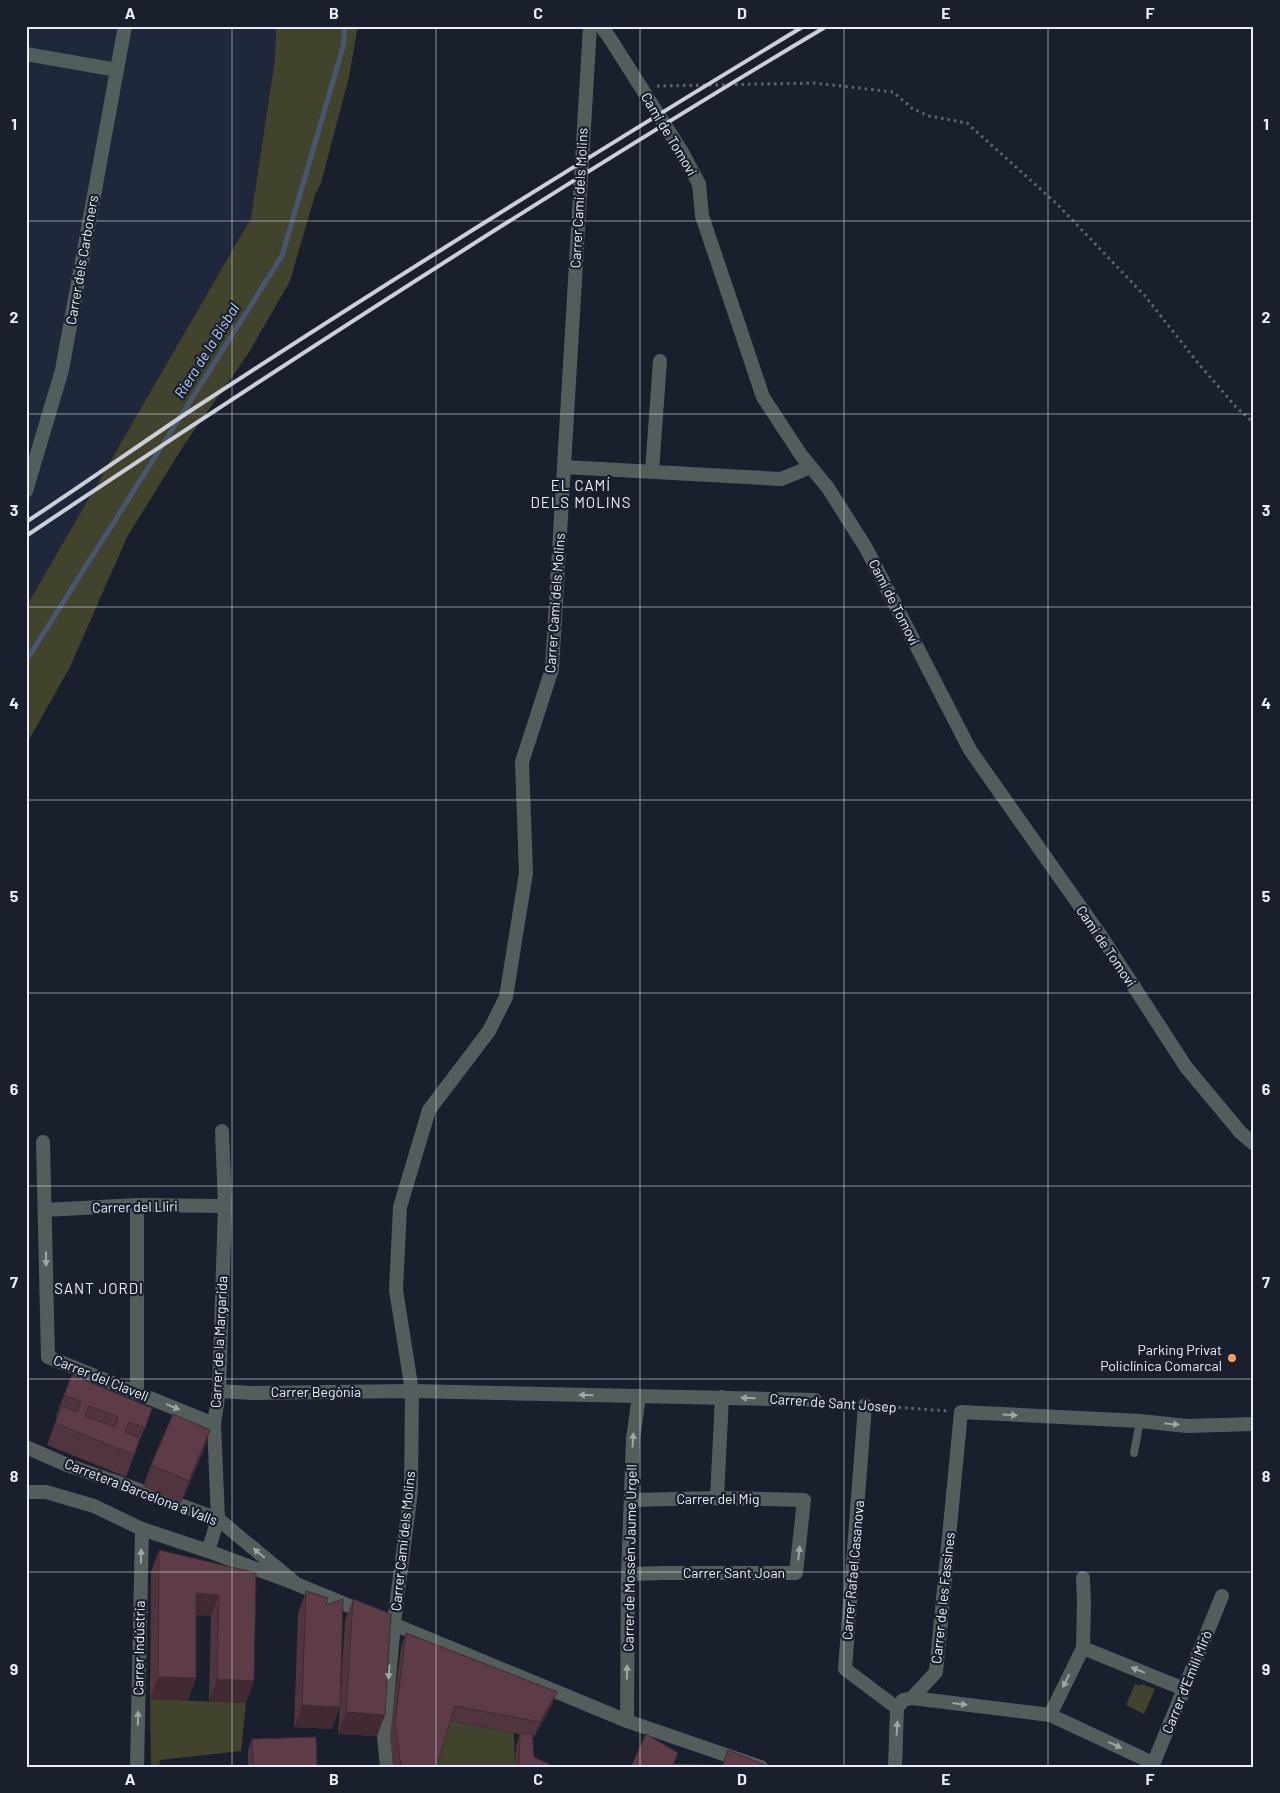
<svg xmlns="http://www.w3.org/2000/svg" width="1280" height="1793" font-family="Barlow,sans-serif">
<style>
.built{fill:#1f273a}
.green{fill:#42432d}
.lines{fill:none;stroke-linecap:round;stroke-linejoin:round}
.stream{stroke:#485672;stroke-width:5}
.path{stroke:#5e6370;stroke-width:3;stroke-dasharray:2.5 4;stroke-linecap:butt}
.service{stroke:#535d5c;stroke-width:8}
.minor{stroke:#535d5c;stroke-width:14}
.tertiary{stroke:#535d5c;stroke-width:14}
.rail{stroke:#cbcfda;stroke-width:4}
.wall{fill:#50343e}
.shaded-wall{fill:#412a32}
.building{fill:#5d3c48;stroke:#412a32;fill-rule:evenodd}
.oneway{fill:#9ea6aa}
.grid{fill:none;stroke:#eaeef8;stroke-width:1;stroke-opacity:0.55}
.poi-dot{fill:#fd9c55;stroke:#191f2d;stroke-width:2}
.labels{text-anchor:middle;stroke-width:4.5;stroke-linejoin:round;paint-order:stroke}
.street-label{font-size:14px;fill:#eaeef8;stroke:#191f2d}
.poi-label{font-size:14px;fill:#eaeef8;stroke:#191f2d;text-anchor:end}
.water-label{font-size:15px;font-style:italic;fill:#b8cdf7;stroke:#191f2d}
.neighbourhood-label{font-size:15px;letter-spacing:1px;fill:#eaeef8;stroke:#191f2d}
.neatline{fill:none;stroke:#eaeef8;stroke-width:2}
.grid-label{font-size:16px;text-anchor:middle;font-weight:bold;fill:#eaeef8}
</style>
<rect width="100%" height="100%" fill="#191f2d"/>
<polygon class="built" points="26,26 276,26 275,59 251,218 26,607"/>
<g class="green">
<polygon points="276,26 358,26 349,77 321,183 315,195 290,281 248,354 184,445 127,537 70,667 26,745 26,607 251,218 275,59"/>
<polygon points="1135,1684 1140,1686 1141,1684 1155,1689 1144,1714 1126,1705"/>
<polygon points="150,1699 246,1703 241,1751 160,1760 159,1767 151,1767"/>
<polygon points="449,1721 514,1733 515,1767 435,1767"/>
<polygon points="674,1764 723,1765 722,1767 673,1767"/>
</g>
<g class="lines">
<polyline class="stream" points="26,661 282,256 343,47 345,26"/>
<g class="path">
<polyline points="657,86 814,83 893,92 913,109 929,116 967,123 1057,204 1145,296 1198,363 1236,407 1254,423"/>
<polyline points="827,1401 851,1404"/>
<polyline points="879,1406 948,1411"/>
</g>
<polyline class="service" points="1134,1453 1140,1421"/>
<g class="minor">
<polyline points="601,26 611,40 682,152 699,184 702,216 763,397 801,455 828,488 866,548 970,750 1101,936 1186,1067 1241,1133 1254,1144"/>
<polyline points="26,54 117,70"/>
<polyline points="564,467 781,479 811,467"/>
<polyline points="652,471 660,361"/>
<polyline points="26,491 62,370 125,26"/>
<polyline points="43,1142 48,1357 214,1424"/>
<polyline points="45,1210 137,1205 225,1206"/>
<polyline points="219,1391 251,1393 412,1391 815,1400"/>
<polyline points="137,1393 137,1205"/>
<polyline points="865,1405 845,1669 897,1708"/>
<polyline points="26,1447 67,1465 131,1487 218,1519 294,1582"/>
<polyline points="717,1498 722,1397"/>
<polyline points="208,1551 218,1519 214,1424 219,1391 225,1206 222,1131"/>
<polyline points="628,1574 664,1573 796,1573 804,1500 717,1498 632,1500"/>
<polyline points="1083,1648 1184,1689"/>
<polyline points="912,1698 1050,1715 1153,1763"/>
<polyline points="1050,1715 1083,1648 1084,1603 1083,1578"/>
<polyline points="627,1721 628,1574 633,1439 639,1396"/>
<polyline points="137,1767 142,1529"/>
<polyline points="387,1767 384,1736 394,1623 411,1491 412,1391 396,1290 400,1207 429,1110 489,1031 506,997 526,873 522,762 552,669 590,26"/>
<polyline points="895,1767 897,1708 903,1700 912,1698 936,1672 961,1412 1140,1421 1187,1426 1254,1424"/>
<polyline points="1152,1767 1222,1596"/>
</g>
<polyline class="tertiary" points="26,1492 46,1492 94,1506 142,1529 208,1551 294,1583 627,1721 761,1767"/>
<g class="rail">
<path d="M 26,522 C 80,487 133,449 187,413 C 390,280 596,152 804,26"/>
<path d="M 26,536 C 289,360 555,188 827,26"/>
</g>
</g>
<g class="wall">
<polygon points="64,1395 152,1408 126,1477 47,1445 57,1417 56,1416"/>
<polygon points="210,1430 203,1452 181,1503 143,1487 151,1465"/>
<polygon points="159,1550 256,1573 246,1703 209,1701 211,1616 196,1615 196,1678 188,1700 150,1699 151,1572"/>
<polygon points="306,1591 326,1605 332,1729 294,1727 298,1613"/>
<polygon points="353,1599 377,1736 338,1734 345,1621"/>
<polygon points="406,1633 557,1692 551,1707 534,1737 532,1737 534,1757 555,1767 515,1767 516,1746 520,1734 450,1721 436,1767 393,1767 390,1736 401,1647"/>
<polygon points="252,1739 317,1767 248,1767 248,1750"/>
</g>
<g class="shaded-wall">
<polygon points="210,1430 203,1452 181,1503 189,1481"/>
<polygon points="196,1593 219,1595 211,1616 189,1615"/>
<polygon points="158,1677 196,1678 188,1700 150,1699"/>
<polygon points="217,1679 254,1681 246,1703 209,1701"/>
<polygon points="557,1692 551,1707 534,1737 540,1722"/>
<polygon points="302,1705 340,1707 332,1729 294,1727"/>
<polygon points="346,1712 385,1715 377,1736 338,1734"/>
</g>
<g class="building">
<path d="M 72,1375 L 152,1408 L 145,1428 L 129,1422 L 125,1432 L 140,1438 L 134,1455 L 55,1423 L 62,1406 L 77,1412 L 81,1401 L 64,1395 ZM 89,1406 L 118,1417 L 115,1427 L 85,1416 Z"/>
<polygon points="173,1414 210,1430 189,1481 151,1465"/>
<polygon points="159,1550 256,1573 254,1681 217,1679 219,1595 196,1593 196,1678 158,1677"/>
<polygon points="306,1591 328,1598 326,1605 343,1599 340,1707 302,1705"/>
<polygon points="353,1599 391,1614 385,1715 346,1712"/>
<polygon points="406,1633 557,1692 540,1722 455,1706 436,1767 401,1767 395,1721"/>
<polygon points="532,1733 534,1757 555,1767 519,1767 520,1734"/>
<polygon points="646,1734 678,1753 672,1767 631,1767"/>
<polygon points="316,1737 317,1767 253,1767 252,1739"/>
<polygon points="728,1750 770,1767 722,1767"/>
</g>
<defs><path id="oneway-solid" d="M-6-.8H1V-3.2L6.5 0L1 3.2V.8H-6Z" transform="scale(1.25)"/></defs>
<g class="oneway">
<use href="#oneway-solid" transform="translate(46 1259) rotate(89)"/>
<use href="#oneway-solid" transform="translate(586 1395) rotate(-179)"/>
<use href="#oneway-solid" transform="translate(748 1398) rotate(-178)"/>
<use href="#oneway-solid" transform="translate(173 1407) rotate(22)"/>
<use href="#oneway-solid" transform="translate(1010 1415) rotate(3)"/>
<use href="#oneway-solid" transform="translate(1172 1424) rotate(6)"/>
<use href="#oneway-solid" transform="translate(633 1440) rotate(-86)"/>
<use href="#oneway-solid" transform="translate(259 1553) rotate(-140)"/>
<use href="#oneway-solid" transform="translate(799 1553) rotate(-84)"/>
<use href="#oneway-solid" transform="translate(141 1556) rotate(-89)"/>
<use href="#oneway-solid" transform="translate(1138 1670) rotate(-158)"/>
<use href="#oneway-solid" transform="translate(389 1672) rotate(95)"/>
<use href="#oneway-solid" transform="translate(627 1672) rotate(-89)"/>
<use href="#oneway-solid" transform="translate(1066 1681) rotate(116)"/>
<use href="#oneway-solid" transform="translate(960 1704) rotate(7)"/>
<use href="#oneway-solid" transform="translate(138 1718) rotate(-89)"/>
<use href="#oneway-solid" transform="translate(897 1728) rotate(-87)"/>
<use href="#oneway-solid" transform="translate(1115 1745) rotate(25)"/>
</g>
<path class="grid" d="M 232,26 L 232,1767M 436,26 L 436,1767M 640,26 L 640,1767M 844,26 L 844,1767M 1048,26 L 1048,1767M 26,221 L 1254,221M 26,414 L 1254,414M 26,607 L 1254,607M 26,800 L 1254,800M 26,993 L 1254,993M 26,1186 L 1254,1186M 26,1379 L 1254,1379M 26,1572 L 1254,1572"/>
<circle class="poi-dot" cx="1232" cy="1358" r="5"/>
<g class="labels">
<g class="street-label">
<text transform="translate(669 134) rotate(59)" y="5">Camí de Tomoví</text>
<text transform="translate(579 198) rotate(-87)" y="5">Carrer Camí dels Molins</text>
<text transform="translate(82 260) rotate(-80)" y="5">Carrer dels Carboners</text>
<text transform="translate(894 602) rotate(63)" y="5">Camí de Tomoví</text>
<text transform="translate(555 603) rotate(-86)" y="5">Carrer Camí dels Molins</text>
<text transform="translate(1106 946) rotate(56)" y="5">Camí de Tomoví</text>
<text transform="translate(135 1207) rotate(-1)" y="5">Carrer del Lliri</text>
<text transform="translate(219 1342) rotate(-87)" y="5">Carrer de la Margarida</text>
<text transform="translate(101 1378) rotate(22)" y="5">Carrer del Clavell</text>
<text x="316" y="1397">Carrer Begònia</text>
<text transform="translate(833 1403) rotate(4)" y="5">Carrer de Sant Josep</text>
<text transform="translate(141 1492) rotate(21)" y="5">Carretera Barcelona a Valls</text>
<text x="718" y="1504">Carrer del Mig</text>
<text transform="translate(403 1541) rotate(-84)" y="5">Carrer Camí dels Molins</text>
<text transform="translate(630 1558) rotate(-89)" y="5">Carrer de Mossèn Jaume Urgell</text>
<text transform="translate(853 1570) rotate(-85)" y="5">Carrer Rafael Casanova</text>
<text x="734" y="1578">Carrer Sant Joan</text>
<text transform="translate(943 1598) rotate(-84)" y="5">Carrer de les Fassines</text>
<text transform="translate(139 1648) rotate(-89)" y="5">Carrer Indústria</text>
<text transform="translate(1187 1682) rotate(-68)" y="5">Carrer d'Emili Mirò</text>
</g>
<g class="poi-label">
<text x="1222" y="1355">Parking Privat<tspan x="1222" dy="16">Policlínica Comarcal</tspan></text>
</g>
<g class="water-label">
<text transform="translate(207 351) rotate(-58)" y="5">Riera de la Bisbal</text>
</g>
<g class="neighbourhood-label">
<text x="581" y="491">EL CAMÍ<tspan x="581" dy="17">DELS MOLINS</tspan></text>
<text x="99" y="1294">SANT JORDI</text>
</g>
</g>
<rect width="1280" height="1793" fill="none" stroke="#191f2d" stroke-width="55"/>
<rect x="28" y="28" width="1224" height="1738" class="neatline"/>
<g class="grid-label">
<text x="130" y="19">A</text>
<text x="334" y="19">B</text>
<text x="538" y="19">C</text>
<text x="742" y="19">D</text>
<text x="946" y="19">E</text>
<text x="1150" y="19">F</text>
<text x="14" y="130">1</text>
<text x="1266" y="130">1</text>
<text x="14" y="323">2</text>
<text x="1266" y="323">2</text>
<text x="14" y="516">3</text>
<text x="1266" y="516">3</text>
<text x="14" y="709">4</text>
<text x="1266" y="709">4</text>
<text x="14" y="902">5</text>
<text x="1266" y="902">5</text>
<text x="14" y="1095">6</text>
<text x="1266" y="1095">6</text>
<text x="14" y="1288">7</text>
<text x="1266" y="1288">7</text>
<text x="14" y="1482">8</text>
<text x="1266" y="1482">8</text>
<text x="14" y="1675">9</text>
<text x="1266" y="1675">9</text>
<text x="130" y="1785">A</text>
<text x="334" y="1785">B</text>
<text x="538" y="1785">C</text>
<text x="742" y="1785">D</text>
<text x="946" y="1785">E</text>
<text x="1150" y="1785">F</text>
</g>
</svg>
